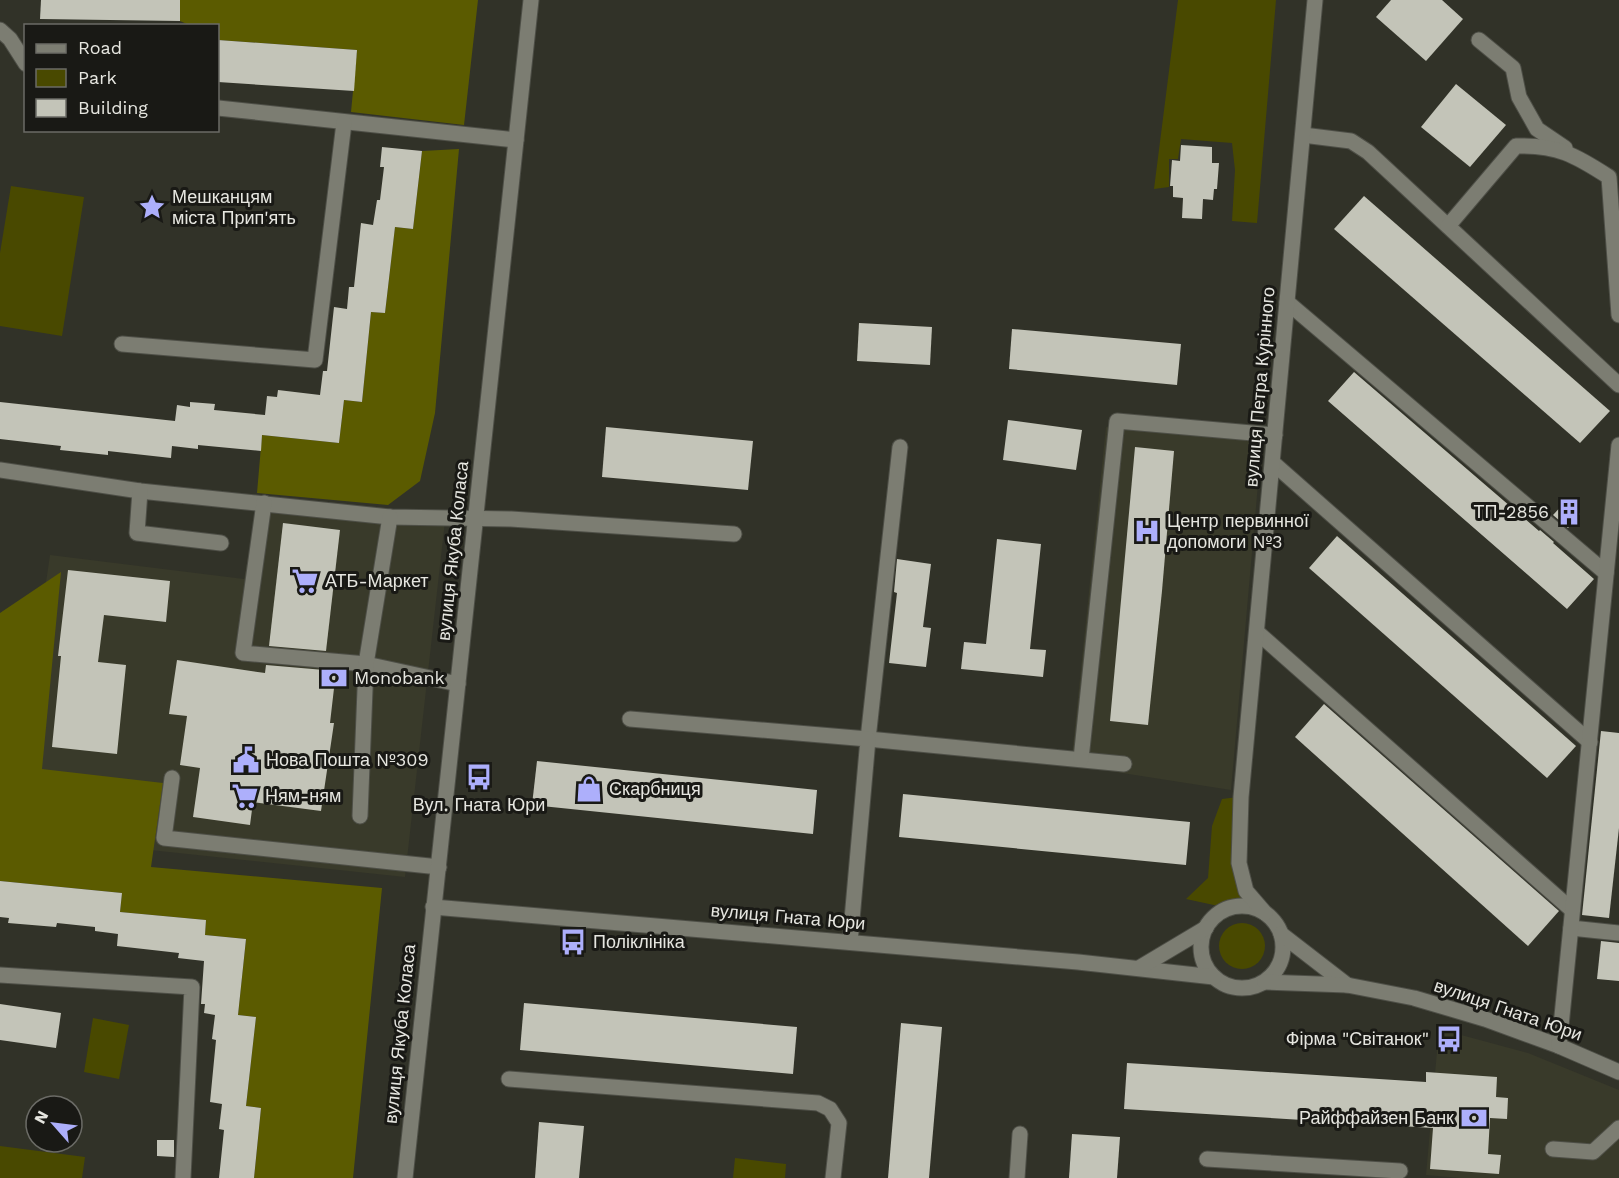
<svg xmlns="http://www.w3.org/2000/svg" width="1619" height="1178" font-family="'Work Sans',sans-serif">
<style>
.built{fill:#393a2a}
.green{fill:#494900}
.forest{fill:#5b5b00}
.building{fill:#c3c4b8}
.lines{fill:none;stroke-linecap:round;stroke-linejoin:round}
.minor-casing{stroke:#4e4f47;stroke-width:17}
.minor{stroke:#7c7d72;stroke-width:15}
.labels{text-anchor:middle;stroke-width:6;stroke-linejoin:round;paint-order:stroke}
.poi-label{font-size:18px;fill:#e6e6e0;stroke:#191915;text-anchor:start}
.street-label{font-size:18px;fill:#e6e6e0;stroke:#191915}
</style>
<rect width="100%" height="100%" fill="#313228"/>
<g class="built">
<polygon points="1106,427 1262,439 1231,790 1071,765"/>
<polygon points="259,498 383,511 446,512 405,877 9,835 50,555 244,579"/>
<polygon points="1439,1029 1528,1053 1619,1090 1619,1178 1460,1178 1426,1175"/>
</g>
<g class="green">
<polygon points="1178,0 1276,0 1257,223 1232,221 1235,170 1232,143 1181,139 1178,159 1169,159 1169,187 1154,189"/>
<polygon points="11,186 84,197 62,336 0,326 0,253"/>
<polygon points="1238,797 1251,904 1236,904 1223,907 1186,899 1208,878 1212,826 1222,799"/>
<circle cx="1242" cy="946" r="23"/>
<polygon points="93,1018 129,1025 119,1079 84,1072"/>
<polygon points="0,1146 85,1157 82,1178 0,1178"/>
<polygon points="735,1158 786,1164 785,1178 733,1178"/>
</g>
<g class="forest">
<polygon points="180,0 478,0 464,125 351,112 357,50 218,40 218,26 189,25 180,21"/>
<polygon points="459,149 435,413 420,481 388,505 257,493 262,435 339,443 344,400 362,402 371,312 385,313 395,227 413,229 422,151"/>
<polygon points="61,572 42,769 163,783 151,867 382,888 353,1178 254,1178 261,1108 246,1106 256,1017 238,1015 246,939 205,935 206,920 120,912 122,893 0,881 0,613"/>
</g>
<g class="building">
<polygon points="41,0 180,0 180,21 40,19"/>
<polygon points="1391,0 1442,0 1463,19 1426,61 1376,17"/>
<polygon points="218,40 357,50 354,91 218,82"/>
<polygon points="1456,84 1506,125 1470,167 1421,127"/>
<polygon points="1181,145 1212,147 1212,163 1219,163 1217,189 1214,189 1213,200 1203,199 1202,219 1182,218 1183,198 1173,197 1173,186 1170,186 1172,160 1180,161"/>
<polygon points="382,147 422,151 413,229 395,227 385,313 371,312 362,402 344,400 339,443 262,435 261,451 198,445 198,449 172,446 171,458 108,451 108,455 60,450 61,446 0,439 0,402 175,421 177,405 190,407 190,402 215,404 214,410 265,415 267,396 277,397 278,390 320,395 323,371 327,371 334,307 347,309 349,287 354,287 361,223 373,225 377,200 380,200 384,167 380,167"/>
<polygon points="1364,196 1610,411 1580,443 1334,229"/>
<polygon points="859,323 932,327 930,365 857,361"/>
<polygon points="1012,329 1181,344 1177,385 1009,369"/>
<polygon points="1354,372 1539,531 1540,530 1554,542 1553,543 1594,579 1567,609 1328,401"/>
<polygon points="1008,420 1082,430 1076,470 1003,460"/>
<polygon points="606,427 753,441 748,490 602,477"/>
<polygon points="1135,447 1174,451 1162,591 1148,725 1110,721"/>
<polygon points="1566,501 1580,514 1568,528 1553,515"/>
<polygon points="283,523 340,530 326,651 269,646"/>
<polygon points="1337,536 1576,746 1547,778 1309,568"/>
<polygon points="997,539 1041,544 1030,649 1046,650 1043,677 961,669 964,642 986,644"/>
<polygon points="897,559 931,564 923,627 931,628 926,667 889,663 897,593 894,592"/>
<polygon points="68,570 170,581 166,622 104,615 98,662 126,665 117,754 52,747 61,656 58,656"/>
<polygon points="177,660 265,673 266,665 336,671 330,723 334,723 321,811 253,802 250,825 193,817 200,768 180,765 187,716 169,714"/>
<polygon points="1324,704 1559,911 1528,946 1295,737"/>
<polygon points="1601,731 1619,733 1619,828 1609,918 1582,915"/>
<polygon points="537,761 817,790 813,834 532,805"/>
<polygon points="903,794 1190,822 1186,865 899,837"/>
<polygon points="0,881 122,893 120,912 206,920 205,935 246,939 238,1015 256,1017 246,1106 261,1108 254,1178 219,1178 224,1130 219,1129 222,1104 210,1102 216,1040 212,1039 215,1015 204,1013 205,1004 201,1004 204,961 178,958 179,953 117,946 118,934 95,931 95,927 57,923 56,927 8,923 9,918 0,917"/>
<polygon points="1601,941 1619,943 1619,981 1597,979"/>
<polygon points="524,1003 797,1027 793,1074 520,1050"/>
<polygon points="0,1004 61,1013 56,1048 0,1040"/>
<polygon points="901,1023 942,1027 929,1178 888,1178"/>
<polygon points="1127,1063 1426,1082 1426,1072 1497,1077 1496,1097 1508,1098 1507,1119 1490,1118 1488,1154 1501,1155 1499,1174 1430,1169 1433,1128 1124,1109"/>
<polygon points="539,1122 584,1126 579,1178 535,1178"/>
<polygon points="1072,1134 1120,1137 1117,1178 1069,1178"/>
<polygon points="157,1140 174,1140 174,1157 157,1156"/>
</g>
<g class="lines">
<g class="minor-casing">
<g id="minor">
<polyline points="0,30 10,39 26,64"/>
<polyline points="1479,40 1513,68 1519,97 1537,129 1565,148"/>
<polyline points="218,108 516,140"/>
<polyline points="1303,135 1351,141 1368,152 1619,385"/>
<path d="M 1448,226 L 1516,146 C 1558,145 1575,155 1609,177 L 1619,315"/>
<polyline points="1287,302 1606,573"/>
<polyline points="122,344 315,360 344,123"/>
<polyline points="900,447 868,739 1124,764"/>
<polyline points="1273,463 1590,742"/>
<polyline points="0,470 140,491 390,517 511,519 734,534"/>
<polyline points="140,491 137,533 221,543"/>
<polyline points="264,503 243,653 366,664 458,684"/>
<polyline points="1257,632 1572,910"/>
<polyline points="630,719 868,739 850,942"/>
<polyline points="1081,759 1117,421 1275,435"/>
<polyline points="172,778 164,838 439,867"/>
<polyline points="360,816 366,664 390,517"/>
<circle cx="1242" cy="947" r="41"/>
<polyline points="433,907 1078,962 1214,977"/>
<polyline points="1265,913 1246,891 1239,863 1241,797 1315,0"/>
<polyline points="1571,928 1619,933"/>
<polyline points="1281,934 1347,985"/>
<polyline points="1139,968 1206,928"/>
<polyline points="0,975 192,987 183,1178"/>
<polyline points="1265,982 1347,985 1414,998 1485,1019 1559,1046 1619,1072"/>
<polyline points="1559,1046 1619,445"/>
<polyline points="509,1079 818,1103 830,1109 839,1123 833,1178"/>
<polyline points="1553,1149 1593,1152 1619,1128"/>
<polyline points="1207,1159 1400,1171"/>
<polyline points="405,1178 531,0"/>
<polyline points="1017,1178 1020,1134"/>
</g>
</g>
<use href="#minor" class="minor"/>
</g>
<defs>
<g id="sight-bare" transform="scale(2.07)"><path d="M0-6L1.8-2.2L6-1.7L2.9 1.2L3.7 5.4L0 3.3L-3.7 5.4L-2.9 1.2L-6-1.7L-1.8-2.2Z" fill="#adaffb" stroke="#191915" stroke-width="2.5" paint-order="stroke"/></g>
<g id="building-bare" transform="scale(2.07)"><path d="M-4-6H4V6H1V3H-1V6H-4ZM-2.5-4.3h1.7v1.8h-1.7ZM.8-4.3h1.7v1.8H.8ZM-2.5-1h1.7V.8h-1.7ZM.8-1h1.7V.8H.8Z" fill="#adaffb" stroke="#191915" stroke-width="2.5" paint-order="stroke"/></g>
<g id="hospital-bare" transform="scale(2.07)"><path d="M-5-5h3v3.5h4V-5h3V5h-3V1.5h-4V5h-3Z" fill="#adaffb" stroke="#191915" stroke-width="2.5" paint-order="stroke"/></g>
<g id="supermarket-bare" transform="scale(2.07)"><path d="M-6-5.5h2.5l.6 2H6L4.5 2H-2.5L-4.4-4H-6ZM-1.5 3.2a1.3 1.3 0 1 0 .1 0ZM3 3.2a1.3 1.3 0 1 0 .1 0Z" fill="#adaffb" stroke="#191915" stroke-width="2.5" paint-order="stroke"/></g>
<g id="bank-bare" transform="scale(2.07)"><path d="M-6-4H6V4H-6ZM0-2.3a2.3 2.3 0 1 0 0 4.6a2.3 2.3 0 1 0 0-4.6Z" fill="#adaffb" stroke="#191915" stroke-width="2.5" paint-order="stroke"/></g>
<g id="civic-bare" transform="scale(2.07)"><path d="M-.6-6.5H3V-4.5H.6V-3L4-1V1h2V6H-6V1h2V-1L-.6-3ZM-1.2 2.5V6h2.4V2.5Z" fill="#adaffb" stroke="#191915" stroke-width="2.5" paint-order="stroke"/></g>
<g id="bus-bare" transform="scale(2.07)"><path d="M-5-6H5V4H4V6H2V4H-2V6H-4V4H-5ZM-3.5-4V0h7V-4ZM-3.5 1.2v1.5H-2V1.2ZM2 1.2v1.5H3.5V1.2Z" fill="#adaffb" stroke="#191915" stroke-width="2.5" paint-order="stroke"/></g>
<g id="shop-bare" transform="scale(2.07)"><path d="M-5-2.5h2.3a2.7 3.5 0 0 1 5.4 0H5L5.5 6h-11ZM-1.5-2.5h3a1.5 2.3 0 0 0-3 0Z" fill="#adaffb" stroke="#191915" stroke-width="2.5" paint-order="stroke"/></g>
</defs>
<g fill-rule="evenodd">
<use href="#sight-bare" x="152" y="207"/>
<use href="#building-bare" x="1569" y="512"/>
<use href="#hospital-bare" x="1147" y="531"/>
<use href="#supermarket-bare" x="305" y="581"/>
<use href="#bank-bare" x="334" y="678"/>
<use href="#civic-bare" x="246" y="760"/>
<use href="#bus-bare" x="479" y="777"/>
<use href="#shop-bare" x="589" y="789"/>
<use href="#supermarket-bare" x="245" y="796"/>
<use href="#bus-bare" x="573" y="942"/>
<use href="#bus-bare" x="1449" y="1039"/>
<use href="#bank-bare" x="1474" y="1118"/>
</g>
<g class="labels">
<g class="poi-label">
<text x="172" y="203">Мешканцям<tspan x="172" dy="21">міста Прип'ять</tspan></text>
<text x="1549" y="518" text-anchor="end">ТП-2856</text>
<text x="1167" y="527">Центр первинної<tspan x="1167" dy="21">допомоги №3</tspan></text>
<text x="325" y="587">АТБ-Маркет</text>
<text x="354" y="684">Monobank</text>
<text x="266" y="766">Нова Пошта №309</text>
<text x="609" y="795">Скарбниця</text>
<text x="265" y="802">Ням-ням</text>
<text x="479" y="811" text-anchor="middle">Вул. Гната Юри</text>
<text x="593" y="948">Поліклініка</text>
<text x="1429" y="1045" text-anchor="end">Фірма "Світанок"</text>
<text x="1454" y="1124" text-anchor="end">Райффайзен Банк</text>
</g>
<g class="street-label">
<text transform="translate(1260 387) rotate(-85)" y="6">вулиця Петра Курінного</text>
<text transform="translate(453 551) rotate(-84)" y="6">вулиця Якуба Коласа</text>
<text transform="translate(788 917) rotate(5)" y="6">вулиця Гната Юри</text>
<text transform="translate(1508 1010) rotate(19)" y="6">вулиця Гната Юри</text>
<text transform="translate(400 1034) rotate(-84)" y="6">вулиця Якуба Коласа</text>
</g>
</g>
<rect x="24" y="24" width="195" height="108" fill="#191915" stroke="#6b6b66" stroke-width="1.5"/>
<rect x="36" y="44" width="30" height="9" fill="#7c7d72" stroke="#6b6b66" stroke-width="1.5"/>
<text x="78" y="54" font-size="18" fill="#e6e6e0">Road</text>
<rect x="36" y="69" width="30" height="18" fill="#494900" stroke="#6b6b66" stroke-width="1.5"/>
<text x="78" y="84" font-size="18" fill="#e6e6e0">Park</text>
<rect x="36" y="99" width="30" height="18" fill="#c3c4b8" stroke="#6b6b66" stroke-width="1.5"/>
<text x="78" y="114" font-size="18" fill="#e6e6e0">Building</text>
<g transform="translate(54 1124) rotate(298)"><circle r="28" fill="#191915" stroke="#6b6b66" stroke-width="1.5"/>
<path d="M0-4.5L10 22L0 15L-10 22Z" fill="#adaffb"/>
<text y="-9" font-size="16" font-weight="bold" text-anchor="middle" fill="#e6e6e0">N</text>
</g>
</svg>
